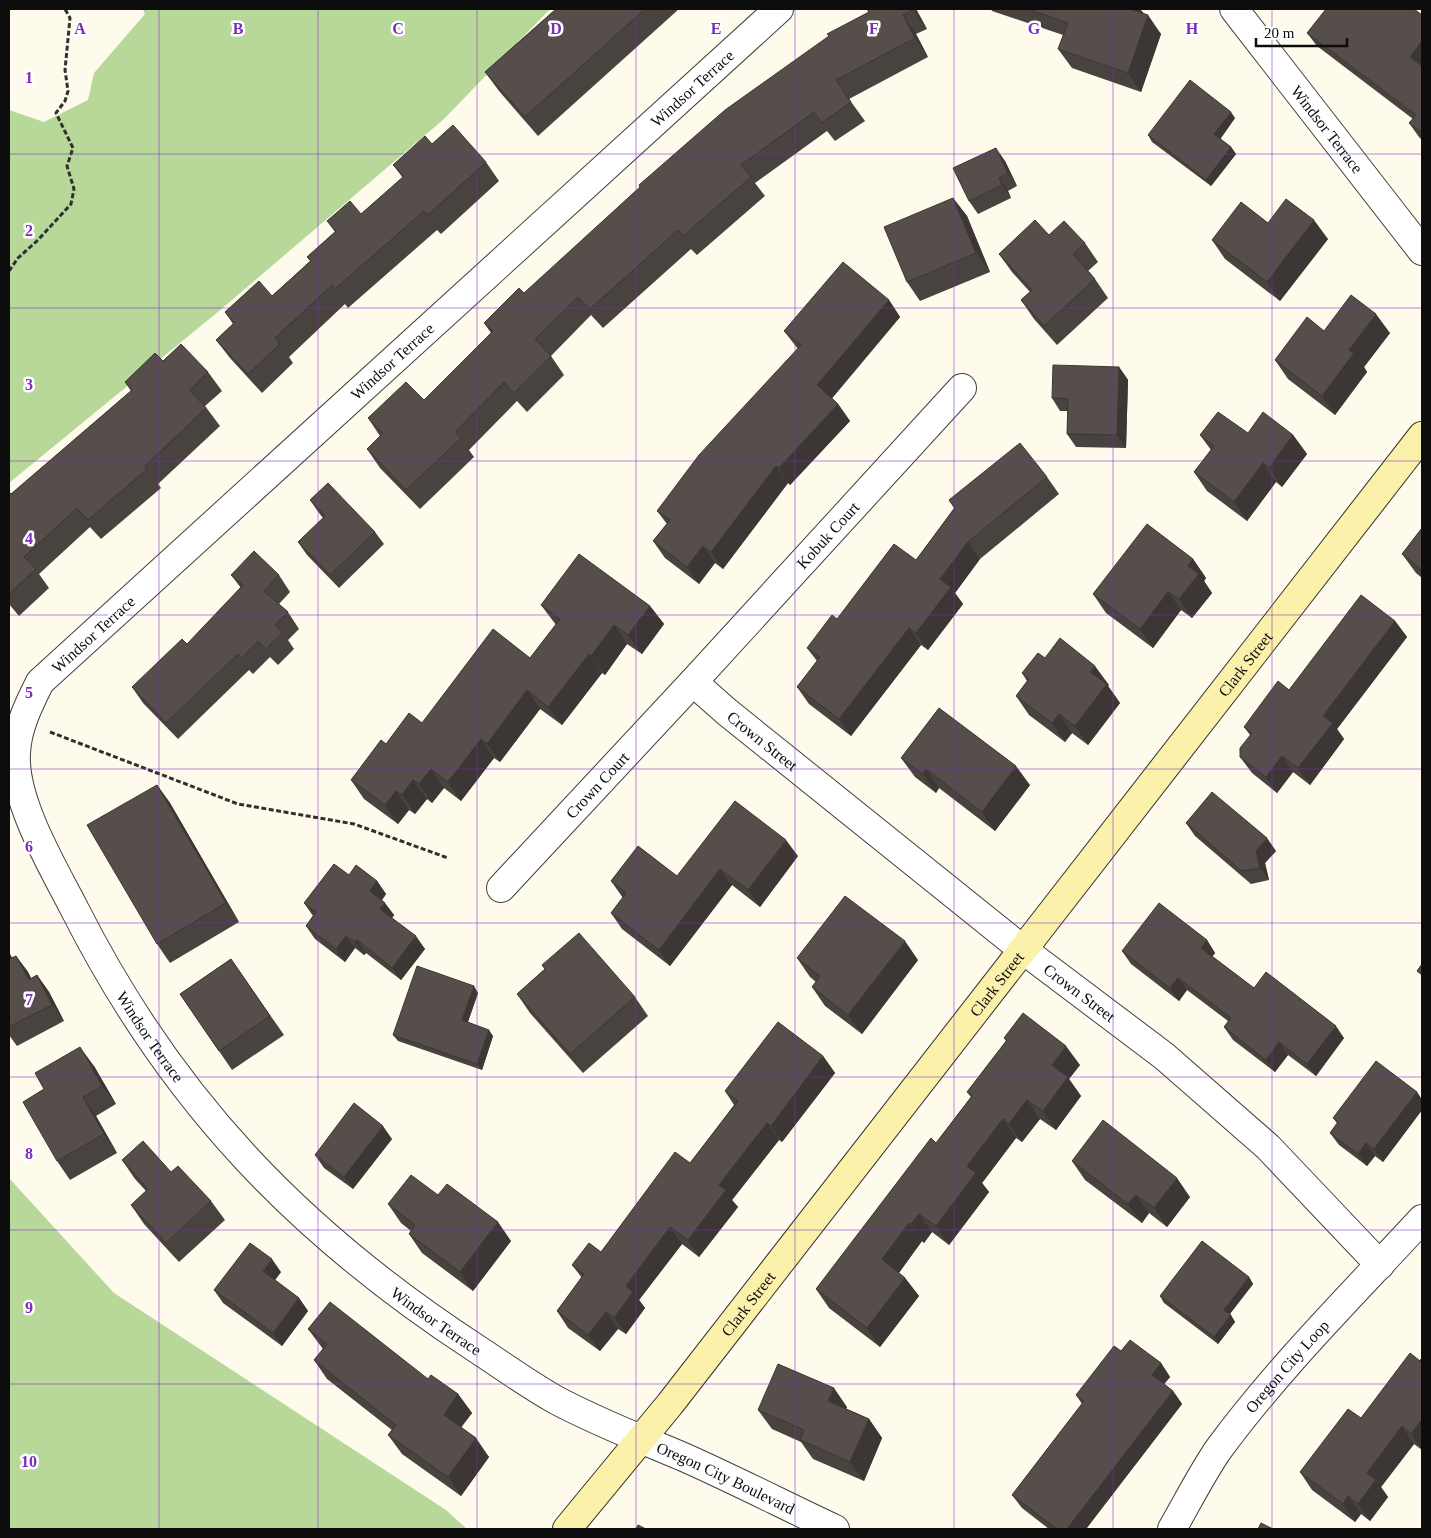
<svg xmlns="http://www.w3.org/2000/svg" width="1431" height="1538" font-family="Georgia,serif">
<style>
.forest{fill:#b7d898}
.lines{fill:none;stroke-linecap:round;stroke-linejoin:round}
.street-casing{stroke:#404040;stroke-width:30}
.secondary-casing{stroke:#2f2f2f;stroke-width:30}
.path{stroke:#2f2f2f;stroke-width:3;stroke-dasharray:5 2.5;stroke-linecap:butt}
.street{stroke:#fff;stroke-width:28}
.secondary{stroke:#fcf1aa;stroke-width:28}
.wall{fill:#494340}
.shaded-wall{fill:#3c3734}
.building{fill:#554e4a;stroke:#3c3734}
.grid{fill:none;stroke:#7b2cbf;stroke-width:1;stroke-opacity:0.55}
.labels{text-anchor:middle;stroke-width:5;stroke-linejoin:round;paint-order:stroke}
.street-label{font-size:16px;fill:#0d0d0d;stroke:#fff}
.grid-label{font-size:16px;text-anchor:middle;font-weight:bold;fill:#7b2cbf;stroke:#fff;stroke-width:5;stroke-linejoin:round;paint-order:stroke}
</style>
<rect width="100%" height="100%" fill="#fefbed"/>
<g class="forest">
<polygon points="143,9 550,9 444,119 219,311 9,483 9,110 44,122 88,100 94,73 145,14"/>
<polygon points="9,1178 114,1293 446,1510 467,1529 9,1529"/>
</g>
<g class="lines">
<g class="street-casing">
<g id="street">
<path id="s1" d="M 779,9 L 40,682 C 29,704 17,728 16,753 C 13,801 53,867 75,910 C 171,1100 299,1233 477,1349 C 503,1366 529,1385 556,1400 C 599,1423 644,1440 688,1459 C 737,1481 786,1506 835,1529"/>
<path id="s2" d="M 1234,9 L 1422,251"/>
<path id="s3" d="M 693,682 L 727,712 L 1022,949 L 1164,1056 L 1268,1147 L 1380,1265"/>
<path id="s4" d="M 501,888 L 693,682 L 962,388"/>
<path id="s5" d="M 1172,1529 C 1187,1503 1201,1475 1218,1450 C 1279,1367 1353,1294 1422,1219"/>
</g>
</g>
<g class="secondary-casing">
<g id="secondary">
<path id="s6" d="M 567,1529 L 670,1404 L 1422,436"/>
</g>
</g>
<g class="path">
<polyline points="9,271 18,258 38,240 71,204 74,189 67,166 73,148 56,113 65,101 68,91 65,70 70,18 65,9"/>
<polyline points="50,732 238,804 354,824 448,858"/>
</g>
<use href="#street" class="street"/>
<use href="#secondary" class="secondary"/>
</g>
<g class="wall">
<polygon points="556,9 679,9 538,136 499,91 485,72"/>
<polygon points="867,9 916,9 927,29 916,34 928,57 849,99 865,121 835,141 827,131 755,183 765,196 697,255 691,249 603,328 591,315 551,356 564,375 527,412 517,401 469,450 474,457 420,509 380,468 367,449 380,436 368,418 424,400 491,333 484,323 524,293 869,12"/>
<polygon points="991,9 1140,9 1161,34 1141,92 1072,68 1058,49 1063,35 992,11"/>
<polygon points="1422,15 1422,140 1419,137 1409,123 1413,119 1317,46 1307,33"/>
<polygon points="1235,118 1220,139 1231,147 1236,154 1211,186 1152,142 1148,135"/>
<polygon points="432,144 486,162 499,181 441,234 437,230 348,308 345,304 289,357 293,363 262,393 230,358 216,340 233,324 225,312 272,296 310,261 307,257 335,232 327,221 361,214 403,178 393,165"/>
<polygon points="1005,161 1017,186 1008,191 1011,198 978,214 969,201"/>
<polygon points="953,198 967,216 990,272 920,301 907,282"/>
<polygon points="1268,223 1328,239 1280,301 1225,259 1212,240"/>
<polygon points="1049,235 1085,243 1098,262 1088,271 1095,279 1108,298 1057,345 1034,319 1021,300 1030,292 1012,272 999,254"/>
<polygon points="889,300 900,317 832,398 838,404 850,421 790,485 788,483 723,569 715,563 699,584 665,558 653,541 667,524 657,511 798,349 784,331"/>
<polygon points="1324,331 1390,333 1364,367 1367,372 1335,415 1288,379 1275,360"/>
<polygon points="163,361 208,372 222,391 205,406 220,426 158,484 161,488 101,539 90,527 39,574 49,588 19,616 9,604 9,492 11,494 131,391 125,382"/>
<polygon points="1119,367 1128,380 1126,448 1076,447 1067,434 1068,411 1060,411 1052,398"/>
<polygon points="1248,433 1293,435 1307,454 1282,487 1276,482 1247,521 1207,491 1194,472 1211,450 1200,435"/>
<polygon points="1047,477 1059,494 980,559 955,593 963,604 928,650 921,645 851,736 809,704 797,687 817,661 807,648 837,619 916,560 954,508 949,500"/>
<polygon points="310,500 375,532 384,544 339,588 307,555 298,542 323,518 319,513"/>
<polygon points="1422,528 1422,578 1416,573 1402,554"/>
<polygon points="1193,559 1206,578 1204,581 1212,593 1192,618 1181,610 1153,648 1106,613 1093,594"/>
<polygon points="231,575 279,575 290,592 279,604 288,612 299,629 288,640 294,649 278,665 270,657 253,674 249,670 178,739 143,703 132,687 187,644 241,588"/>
<polygon points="541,605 650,606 664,624 642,654 627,644 605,675 602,673 562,725 540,709 500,762 494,758 461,801 444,788 432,803 427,799 415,814 409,810 398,824 364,799 351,780 386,744 530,658 556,625"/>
<polygon points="1395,621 1407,637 1337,729 1344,739 1310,785 1293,772 1277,793 1252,773 1240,757 1250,735 1244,727 1289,690"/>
<polygon points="1045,658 1109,685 1108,686 1120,703 1088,745 1072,733 1065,742 1029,715 1016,696 1027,681 1022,673"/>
<polygon points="901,758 1030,785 995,831 939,788 936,793 915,777"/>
<polygon points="157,785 170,803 239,922 170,963 157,944"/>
<polygon points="1186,823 1276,851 1265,863 1269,880 1251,884 1195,836"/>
<polygon points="798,856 760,907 732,885 670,966 622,929 611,913 623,898 611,881 677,876"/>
<polygon points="349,875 377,881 386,894 382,900 394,915 392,918 425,949 401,980 366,953 364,955 355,948 345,962 315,939 306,926 313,916 304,903"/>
<polygon points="1207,940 1215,953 1212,956 1254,988 1344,1038 1316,1076 1288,1055 1275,1072 1233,1040 1224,1027 1228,1021 1187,990 1179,1001 1131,964 1122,951"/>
<polygon points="9,952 12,958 16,956 28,972 31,978 37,975 49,992 64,1021 17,1046 9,1035"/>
<polygon points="797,958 918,960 862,1034 825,1006 812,987 816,982 810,977"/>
<polygon points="231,959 284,1035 232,1070 180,994"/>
<polygon points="542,965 635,997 648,1016 583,1073 530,1013 517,994 545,969"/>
<polygon points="478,993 468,1022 493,1036 482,1070 398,1041 393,1035"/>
<polygon points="1004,1038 1080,1065 1069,1079 1081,1096 1056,1130 1040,1119 1022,1142 1016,1138 982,1183 989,1192 949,1245 932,1232 924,1243 922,1241 899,1273 905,1278 919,1296 880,1347 829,1308 816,1289 936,1143 971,1097 967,1092 1006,1041"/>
<polygon points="823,1056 835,1073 782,1142 779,1140 732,1200 738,1207 699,1257 682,1244 639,1300 645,1308 626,1334 618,1329 600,1351 568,1328 557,1311 582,1278 572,1265 601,1252 690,1163 734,1105 725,1091"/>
<polygon points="94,1066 116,1104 96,1116 117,1153 70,1180 57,1161"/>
<polygon points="1417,1092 1422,1100 1422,1110 1383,1162 1375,1156 1367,1166 1339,1145 1330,1133 1337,1123 1333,1118"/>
<polygon points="392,1139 353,1189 324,1168 315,1155"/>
<polygon points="122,1160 171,1172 211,1201 225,1220 179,1262 144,1224 131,1205 146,1191 135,1179"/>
<polygon points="1072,1161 1190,1197 1167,1227 1149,1213 1142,1223 1085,1180"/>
<polygon points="438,1195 511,1241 473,1291 422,1253 409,1234 411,1231 401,1223 388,1204"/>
<polygon points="281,1272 275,1280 299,1298 308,1311 282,1346 223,1303 214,1290"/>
<polygon points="1249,1277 1253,1284 1230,1314 1235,1322 1218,1344 1164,1303 1160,1296"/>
<polygon points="308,1329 428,1379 458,1394 472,1413 461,1427 489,1457 461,1496 402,1454 388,1435 392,1430 327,1379 314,1360 323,1349"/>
<polygon points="1121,1351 1161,1363 1170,1377 1164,1384 1173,1391 1182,1404 1086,1529 1049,1529 1022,1508 1012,1495 1082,1404 1076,1395"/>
<polygon points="1422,1358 1422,1450 1414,1444 1381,1487 1388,1497 1370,1521 1361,1514 1355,1522 1312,1490 1300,1472 1361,1418"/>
<polygon points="847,1407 846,1409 869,1419 882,1438 864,1481 813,1459 801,1442 772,1429 758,1410"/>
</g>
<g class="shaded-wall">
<polygon points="913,9 916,9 927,29"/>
<polygon points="1128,9 1140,9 1145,15"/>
<polygon points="903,15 916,34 928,57 915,38"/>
<polygon points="1148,15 1161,34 1141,92 1128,73"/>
<polygon points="1422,41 1422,68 1410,57"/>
<polygon points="1231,112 1235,118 1219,141 1214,134"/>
<polygon points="1231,147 1236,154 1211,186 1206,180"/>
<polygon points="996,148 1005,161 1017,186 1008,173"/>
<polygon points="999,178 1008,191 1011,198 1002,185"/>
<polygon points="953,198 967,216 990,272 976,253"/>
<polygon points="1314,220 1328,239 1280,301 1267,282"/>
<polygon points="889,300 900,317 829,402 817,385"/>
<polygon points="1376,314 1390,333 1364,367 1367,372 1335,415 1322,396 1349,350"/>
<polygon points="1119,367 1128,380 1126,448 1117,435"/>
<polygon points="838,404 850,421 790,485 779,468"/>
<polygon points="1293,435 1307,454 1282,487 1269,468"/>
<polygon points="1263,463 1276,482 1247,521 1234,502"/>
<polygon points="776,466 788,483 723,569 711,552"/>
<polygon points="968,542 980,559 955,593 963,604 928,650 916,633 940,579"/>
<polygon points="703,546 715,563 699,584 687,567"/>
<polygon points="1193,559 1206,578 1204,581 1212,593 1192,618 1179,599 1188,566"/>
<polygon points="1168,592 1181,610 1153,648 1140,629"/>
<polygon points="650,606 664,624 642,654 628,635"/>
<polygon points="1395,621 1407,637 1337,729 1344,739 1310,785 1298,768 1323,716"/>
<polygon points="614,625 627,644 605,675 591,656"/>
<polygon points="909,628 921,645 851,736 839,719"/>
<polygon points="589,654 602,673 562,725 548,707"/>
<polygon points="1095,666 1109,685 1108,686 1120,703 1088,745 1075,726 1090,672"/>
<polygon points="527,690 540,709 500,762 487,744"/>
<polygon points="1059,714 1072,733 1065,742 1052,723"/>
<polygon points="481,739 494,758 461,801 448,782"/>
<polygon points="1282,756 1293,772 1277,793 1266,777"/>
<polygon points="1016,766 1030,785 995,831 982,812"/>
<polygon points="431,769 444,788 432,803 419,784"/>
<polygon points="926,769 939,788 936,793 923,774"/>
<polygon points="413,780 427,799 415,814 402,795"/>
<polygon points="157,785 170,803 239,922 226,903"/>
<polygon points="396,791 409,810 398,824 385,805"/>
<polygon points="1267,838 1276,851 1265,863 1269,880 1260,868 1256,851"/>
<polygon points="786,840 798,856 760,907 748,890"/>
<polygon points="720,869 732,885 670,966 659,950"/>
<polygon points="377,881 386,894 379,904 370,891"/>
<polygon points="385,903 394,915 389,922 380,909"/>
<polygon points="346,936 355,948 345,962 336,949"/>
<polygon points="416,936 425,949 401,980 392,968"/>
<polygon points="357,940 366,953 364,955 355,942"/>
<polygon points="1207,940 1215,953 1210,960 1201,948"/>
<polygon points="905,941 918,960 862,1034 848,1015"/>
<polygon points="9,952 21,976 9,959"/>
<polygon points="16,956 28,972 40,996 29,980"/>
<polygon points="37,975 49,992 64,1021 52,1005"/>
<polygon points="1178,978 1187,990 1179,1001 1170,988"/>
<polygon points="474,986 478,993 466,1027 462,1020"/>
<polygon points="1336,1026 1344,1038 1316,1076 1307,1064"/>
<polygon points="489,1030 493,1036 482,1070 477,1064"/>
<polygon points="1279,1042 1288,1055 1275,1072 1266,1060"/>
<polygon points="1066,1046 1080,1065 1069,1079 1081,1096 1056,1130 1043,1111 1052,1065"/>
<polygon points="80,1047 94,1066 116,1104 102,1086"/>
<polygon points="823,1056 835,1073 782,1142 771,1126"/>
<polygon points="1417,1092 1422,1100 1422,1110 1383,1162 1374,1149"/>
<polygon points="83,1097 96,1116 117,1153 104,1134"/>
<polygon points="1027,1100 1040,1119 1022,1142 1009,1124"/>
<polygon points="1003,1119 1016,1138 982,1183 989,1192 949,1245 936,1226 967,1166"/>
<polygon points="767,1123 779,1140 732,1200 738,1207 699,1257 688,1240 719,1185"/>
<polygon points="383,1126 392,1139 353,1189 344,1177"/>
<polygon points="1366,1143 1375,1156 1367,1166 1358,1154"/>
<polygon points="1177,1178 1190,1197 1167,1227 1154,1208"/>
<polygon points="1136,1195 1149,1213 1142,1223 1128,1204"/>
<polygon points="919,1214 932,1232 924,1243 911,1224"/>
<polygon points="498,1222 511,1241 473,1291 460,1272"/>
<polygon points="909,1223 922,1241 895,1278 882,1259"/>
<polygon points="670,1227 682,1244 639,1300 645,1308 626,1334 614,1318 626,1286"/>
<polygon points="272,1259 281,1272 272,1284 263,1271"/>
<polygon points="1249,1277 1253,1284 1228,1316 1224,1310"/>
<polygon points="905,1278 919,1296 880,1347 867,1328"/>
<polygon points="299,1298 308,1311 282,1346 273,1333"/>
<polygon points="606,1312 618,1329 600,1351 588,1335"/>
<polygon points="1231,1315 1235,1322 1218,1344 1214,1337"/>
<polygon points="1161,1363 1170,1377 1161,1388 1152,1375"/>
<polygon points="834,1388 847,1407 841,1420 828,1401"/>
<polygon points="1173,1391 1182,1404 1086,1529 1067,1529"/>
<polygon points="458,1394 472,1413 457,1433 444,1415"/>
<polygon points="869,1419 882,1438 864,1481 850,1462"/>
<polygon points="1422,1419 1422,1450 1411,1434"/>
<polygon points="1402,1426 1414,1444 1381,1487 1388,1497 1370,1521 1358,1504 1367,1473"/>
<polygon points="476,1438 489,1457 461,1496 448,1477"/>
<polygon points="1348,1496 1361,1514 1355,1522 1343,1504"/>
</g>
<g class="building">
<polygon points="556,9 645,9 525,117 485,72"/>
<polygon points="867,9 913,9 913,10 903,15 915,38 836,80 851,102 822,123 814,112 741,165 751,177 683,236 678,230 590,309 578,297 535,339 551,356 514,393 504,382 455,432 461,438 406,490 367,449 383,433 368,418 406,382 424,400 493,331 484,323 519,288 524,293 640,187 639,185 725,110 829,36 827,34 869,12"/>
<polygon points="1028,9 1130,9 1148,15 1128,73 1058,49 1068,23"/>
<polygon points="1326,9 1414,9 1422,15 1422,41 1410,57 1422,66 1422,133 1409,123 1416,115 1307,33"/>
<polygon points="1190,80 1231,112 1214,134 1231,147 1206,180 1148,135"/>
<polygon points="453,125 486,162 428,215 424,211 335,289 332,285 275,338 280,344 248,374 216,340 234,323 225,312 259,281 272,296 311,261 307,257 336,231 327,221 350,201 361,214 404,176 393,165 425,136 432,144"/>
<polygon points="996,148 1008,173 999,178 1002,185 969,201 953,168"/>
<polygon points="953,198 976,253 907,282 884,227"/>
<polygon points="1286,199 1314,220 1267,282 1212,240 1241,202 1268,223"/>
<polygon points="1035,220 1049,235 1064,221 1085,243 1073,254 1095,279 1044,326 1021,300 1032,290 999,254"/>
<polygon points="843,262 889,300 817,385 838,404 779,468 776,466 711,552 703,546 687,567 653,541 670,520 657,511 699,455 801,345 784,331"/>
<polygon points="1351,295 1376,314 1349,350 1354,353 1322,396 1275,360 1307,317 1324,331"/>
<polygon points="181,344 208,372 190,390 206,408 145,466 147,469 88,520 77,508 24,557 36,569 9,594 9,492 11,494 132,390 125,382 155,353 163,361"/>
<polygon points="1053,365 1119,367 1117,435 1067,434 1068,399 1052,398"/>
<polygon points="1218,412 1248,433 1263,412 1293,435 1269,468 1263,463 1234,502 1194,472 1214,446 1200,435"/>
<polygon points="1020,443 1047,477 968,542 940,579 951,587 916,633 909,628 839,719 797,687 820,657 807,648 832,615 837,619 894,544 916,560 955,508 949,500"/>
<polygon points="328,483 375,532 330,575 298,542 325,516 310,500"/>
<polygon points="1147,524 1193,559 1188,566 1199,574 1179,599 1168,592 1140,629 1093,594"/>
<polygon points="1422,528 1422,570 1402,554"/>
<polygon points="254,551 279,575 264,591 288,612 275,625 282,633 266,649 258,641 242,658 238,654 166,723 132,687 182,639 187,644 243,585 231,575"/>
<polygon points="579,554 650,606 628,635 614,625 591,656 589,654 548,707 527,690 487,744 481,739 448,782 431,769 419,784 413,780 402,795 396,791 385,805 351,780 381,740 386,744 409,713 422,723 493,629 530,658 560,619 541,605"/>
<polygon points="1361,595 1395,621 1323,716 1333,723 1298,768 1282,756 1266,777 1240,757 1240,748 1252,733 1244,727 1278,681 1289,690"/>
<polygon points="1060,638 1095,666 1090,672 1107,684 1075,726 1059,714 1052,723 1016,696 1029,679 1022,673 1038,653 1045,658"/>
<polygon points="939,708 1016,766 982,812 926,769 923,774 901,758"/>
<polygon points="157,785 226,903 157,944 87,825"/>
<polygon points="1212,792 1267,838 1256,851 1260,868 1242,871 1186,823"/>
<polygon points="735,801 786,840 748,890 720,869 659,950 611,913 626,893 611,881 638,846 677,876"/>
<polygon points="334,864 349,875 356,865 377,881 370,891 385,903 380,909 416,936 392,968 357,940 355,942 346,936 336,949 306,926 316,912 304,903"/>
<polygon points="845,896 905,941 848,1015 812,987 820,976 797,958"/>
<polygon points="1159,903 1207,940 1201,948 1254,988 1266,972 1336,1026 1307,1064 1279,1042 1266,1060 1224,1027 1231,1018 1178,978 1170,988 1122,951"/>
<polygon points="579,933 635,997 570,1054 517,994 545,969 542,965"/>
<polygon points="16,956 29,980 37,975 52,1005 9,1027 9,959"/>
<polygon points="231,959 270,1016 219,1051 180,994"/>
<polygon points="1422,964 1422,975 1417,971"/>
<polygon points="417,966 474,986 462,1020 489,1030 477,1064 393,1035"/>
<polygon points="1023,1013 1066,1046 1052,1065 1068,1077 1043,1111 1027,1100 1009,1124 1003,1119 967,1166 976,1173 936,1226 919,1214 911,1224 909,1223 882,1259 905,1278 867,1328 816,1289 931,1138 936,1143 972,1096 967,1092 1007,1040 1004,1038"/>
<polygon points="778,1022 823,1056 771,1126 767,1123 719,1185 726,1190 688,1240 670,1227 626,1286 633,1292 614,1318 606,1312 588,1335 557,1311 584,1274 572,1265 589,1243 601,1252 675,1152 690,1163 738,1101 725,1091"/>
<polygon points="80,1047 102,1086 83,1097 104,1134 57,1161 23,1102 44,1089 35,1073"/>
<polygon points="1376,1061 1417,1092 1374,1149 1366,1143 1358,1154 1330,1133 1338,1122 1333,1118"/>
<polygon points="354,1103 383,1126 344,1177 315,1155"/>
<polygon points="1103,1120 1177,1178 1154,1208 1136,1195 1128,1204 1072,1161"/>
<polygon points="143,1141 171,1172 178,1166 211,1201 166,1243 131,1205 148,1189 122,1160"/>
<polygon points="411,1175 438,1195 447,1184 498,1222 460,1272 409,1234 415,1225 388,1204"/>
<polygon points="1202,1241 1249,1277 1224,1310 1231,1315 1214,1337 1160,1296"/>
<polygon points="250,1243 272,1259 263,1271 299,1298 273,1333 214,1290"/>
<polygon points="330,1302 428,1379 431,1375 458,1394 444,1415 476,1438 448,1477 388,1435 396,1425 314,1360 327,1344 308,1329"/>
<polygon points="1130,1340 1161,1363 1152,1375 1173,1391 1067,1529 1057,1529 1012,1495 1084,1401 1076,1395 1114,1346 1121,1351"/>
<polygon points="1410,1353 1420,1361 1422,1358 1422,1419 1411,1434 1402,1426 1367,1473 1376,1480 1358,1504 1348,1496 1343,1504 1300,1472 1348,1409 1361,1418"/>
<polygon points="778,1364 834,1388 828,1401 869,1419 850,1462 800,1440 804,1430 758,1410"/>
<polygon points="1261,1523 1273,1529 1258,1529"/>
<polygon points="638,1525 646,1529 636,1529"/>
</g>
<path class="grid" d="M 159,9 L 159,1529M 318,9 L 318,1529M 477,9 L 477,1529M 636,9 L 636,1529M 795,9 L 795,1529M 954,9 L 954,1529M 1113,9 L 1113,1529M 1272,9 L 1272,1529M 9,154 L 1422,154M 9,308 L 1422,308M 9,461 L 1422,461M 9,615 L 1422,615M 9,769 L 1422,769M 9,923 L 1422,923M 9,1077 L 1422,1077M 9,1230 L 1422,1230M 9,1384 L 1422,1384"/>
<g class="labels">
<g class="street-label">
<text transform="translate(692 88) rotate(-42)" y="6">Windsor Terrace</text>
<text dy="6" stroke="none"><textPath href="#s2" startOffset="152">Windsor Terrace</textPath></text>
<text transform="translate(392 361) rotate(-42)" y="6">Windsor Terrace</text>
<text dy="6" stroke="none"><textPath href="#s4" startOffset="481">Kobuk Court</textPath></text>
<text transform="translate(93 634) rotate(-42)" y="6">Windsor Terrace</text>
<text dy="6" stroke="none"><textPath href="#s6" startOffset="1099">Clark Street</textPath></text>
<text dy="6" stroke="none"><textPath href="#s3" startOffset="91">Crown Street</textPath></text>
<text dy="6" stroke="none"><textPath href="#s4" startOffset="141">Crown Court</textPath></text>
<text dy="6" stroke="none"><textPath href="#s6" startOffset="694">Clark Street</textPath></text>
<text dy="6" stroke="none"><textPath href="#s3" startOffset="496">Crown Street</textPath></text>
<text dy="6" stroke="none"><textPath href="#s1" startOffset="1392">Windsor Terrace</textPath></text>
<text dy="6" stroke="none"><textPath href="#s6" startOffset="289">Clark Street</textPath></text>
<text dy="6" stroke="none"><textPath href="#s1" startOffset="1798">Windsor Terrace</textPath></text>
<text dy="6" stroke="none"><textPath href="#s5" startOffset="200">Oregon City Loop</textPath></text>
<text dy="6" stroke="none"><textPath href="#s1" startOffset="2128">Oregon City Boulevard</textPath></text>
</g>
</g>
<g class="grid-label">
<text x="80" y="34">A</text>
<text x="238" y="34">B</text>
<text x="398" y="34">C</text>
<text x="556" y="34">D</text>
<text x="716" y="34">E</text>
<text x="874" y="34">F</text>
<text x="1034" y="34">G</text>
<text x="1192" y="34">H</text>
<text x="29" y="83">1</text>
<text x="29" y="236">2</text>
<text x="29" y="390">3</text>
<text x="29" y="544">4</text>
<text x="29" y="698">5</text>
<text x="29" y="852">6</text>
<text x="29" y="1005">7</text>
<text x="29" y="1159">8</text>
<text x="29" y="1313">9</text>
<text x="29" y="1467">10</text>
</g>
<rect width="1431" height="1538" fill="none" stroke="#0d0d0d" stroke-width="20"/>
<path d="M1256 38v8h91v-8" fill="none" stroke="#0d0d0d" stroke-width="2.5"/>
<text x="1264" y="38" font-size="15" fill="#0d0d0d" stroke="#ffffff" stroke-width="4" paint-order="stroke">20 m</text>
</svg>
